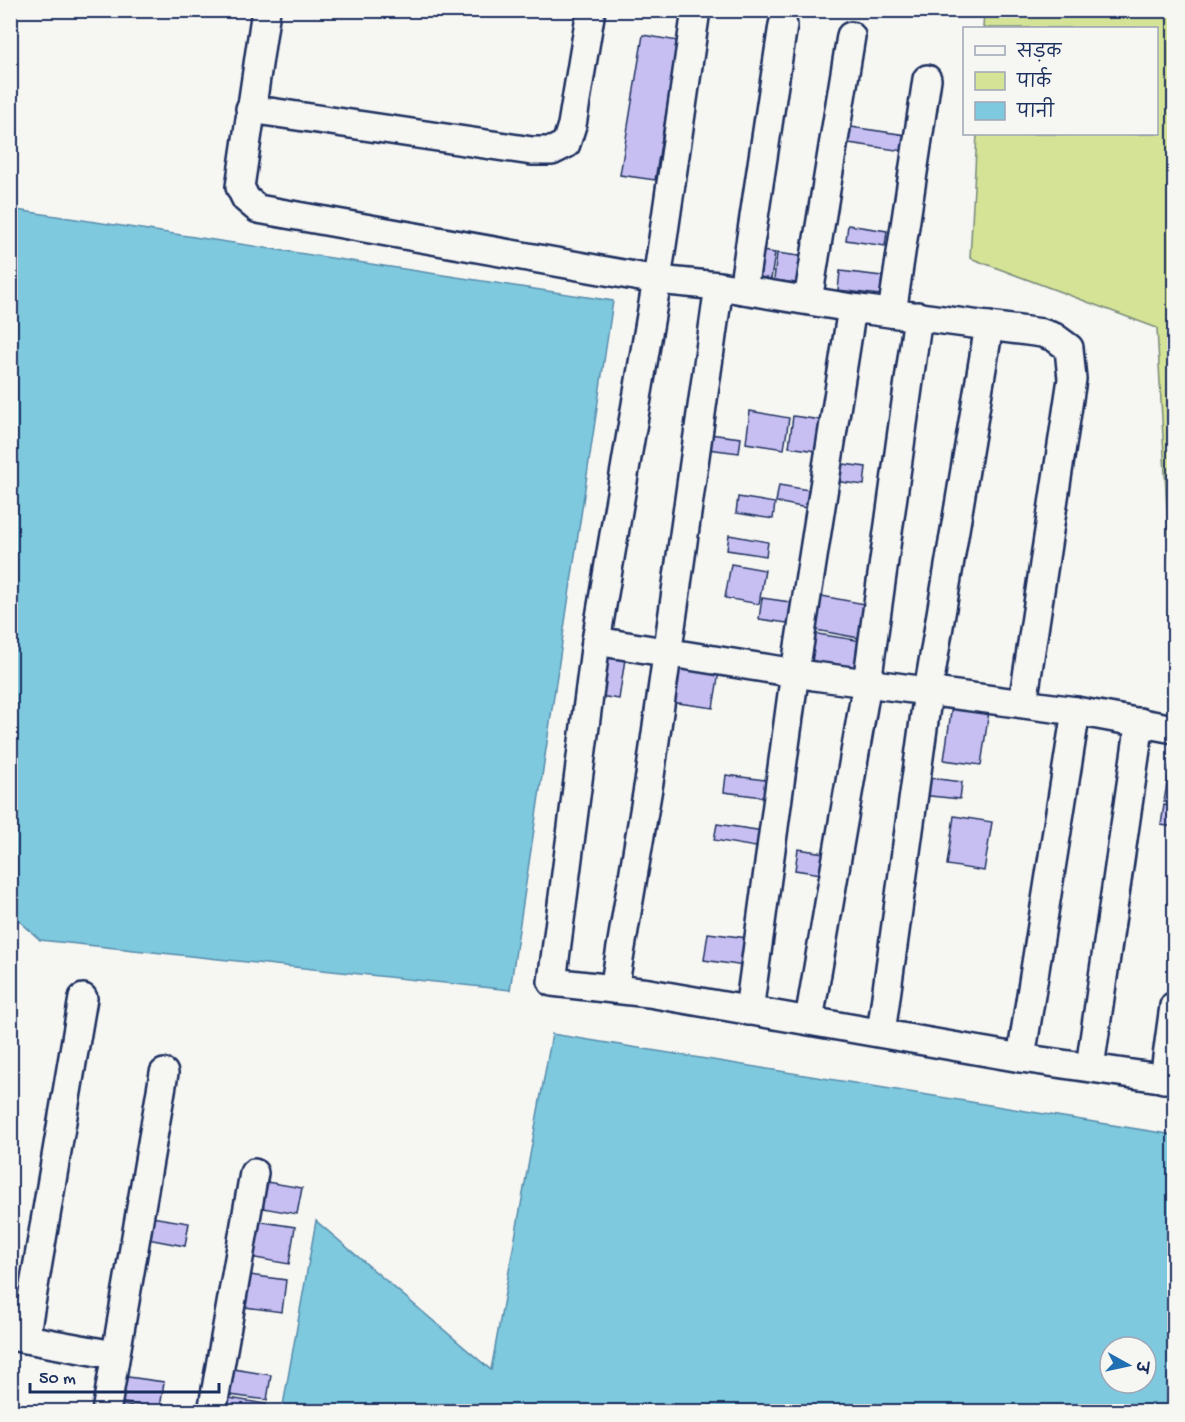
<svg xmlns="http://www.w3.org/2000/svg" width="1185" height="1422" font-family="'Gochi Hand','Playpen Sans Deva',sans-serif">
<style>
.green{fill:#d4e396;stroke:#78897a;stroke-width:1.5}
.water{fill:#7ec9de;stroke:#568bab;stroke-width:1.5;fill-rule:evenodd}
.building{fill:#c7bff1;stroke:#1b2f5e;stroke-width:1.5}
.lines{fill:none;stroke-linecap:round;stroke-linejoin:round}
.minor-casing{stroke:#1b2f5e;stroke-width:32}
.minor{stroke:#f6f6f2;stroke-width:27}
</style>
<rect width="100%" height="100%" fill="#f6f6f2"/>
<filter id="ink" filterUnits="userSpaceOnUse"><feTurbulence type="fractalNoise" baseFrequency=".0167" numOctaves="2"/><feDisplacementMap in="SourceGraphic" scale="12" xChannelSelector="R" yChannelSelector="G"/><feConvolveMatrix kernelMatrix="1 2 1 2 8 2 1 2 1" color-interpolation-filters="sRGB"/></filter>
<g filter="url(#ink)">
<polygon class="green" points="984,11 1174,11 1174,602 1172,601 1157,328 970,258 977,134 1156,134 1156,28 983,28"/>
<g class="water">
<polygon points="10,209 613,301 510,990 40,940 11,913"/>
<path d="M 552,1034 L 1174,1135 L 1174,1411 L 282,1411 L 316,1221 L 491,1370 ZM 1110,1347 L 1146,1347 L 1146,1383 L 1110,1383 Z"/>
</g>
<g class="building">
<polygon points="120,10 144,10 143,14"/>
<polygon points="643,35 678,41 655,180 620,175"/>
<polygon points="837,125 906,135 903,151 835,141"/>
<polygon points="848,225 887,231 885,246 846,240"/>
<polygon points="755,250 775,253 771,279 750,275"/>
<polygon points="777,253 806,257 803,284 774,280"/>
<polygon points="840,271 882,276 880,295 838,290"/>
<polygon points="750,411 789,418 784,449 746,443"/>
<polygon points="793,416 828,421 823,452 789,447"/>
<polygon points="701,433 741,438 739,453 700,448"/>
<polygon points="836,463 866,467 864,485 834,481"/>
<polygon points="779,485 815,491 812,509 776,502"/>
<polygon points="738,497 775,503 773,519 736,513"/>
<polygon points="729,535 768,542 766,556 727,550"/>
<polygon points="731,564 765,570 759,604 725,598"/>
<polygon points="811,594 865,604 859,638 805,628"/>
<polygon points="762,598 797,603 794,624 759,619"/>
<polygon points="805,632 862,641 857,674 800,665"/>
<polygon points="599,656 625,659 619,699 593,695"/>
<polygon points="676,666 719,672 713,708 671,702"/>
<polygon points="952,705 989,711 981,765 944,760"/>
<polygon points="1174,740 1174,765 1171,765"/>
<polygon points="1170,766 1174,767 1174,782 1168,781"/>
<polygon points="726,775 773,781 770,798 724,792"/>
<polygon points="922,777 962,782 960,799 920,795"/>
<polygon points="1167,783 1174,784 1174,803 1164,802"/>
<polygon points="1164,805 1174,806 1174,827 1161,825"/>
<polygon points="954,816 992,822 984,871 947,865"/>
<polygon points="717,824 763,831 761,848 714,840"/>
<polygon points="798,849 824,853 821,874 795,870"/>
<polygon points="708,933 748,938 744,966 704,960"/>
<polygon points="261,1181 302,1188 297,1214 257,1207"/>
<polygon points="145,1216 189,1223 185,1246 142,1238"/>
<polygon points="250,1220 295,1227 289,1264 244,1256"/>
<polygon points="242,1274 286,1280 282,1312 238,1306"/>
<polygon points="227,1368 271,1375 267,1400 223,1394"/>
<polygon points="121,1376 164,1382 160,1408 117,1402"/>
<polygon points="223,1397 266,1404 265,1412 221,1412"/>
<polygon points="117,1404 159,1411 159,1412 116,1412"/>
</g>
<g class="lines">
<g class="minor-casing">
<g id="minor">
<polyline points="266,10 240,187 246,199 258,209 657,280 719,286 852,308 1042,333 1054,337 1069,348 1072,379 1023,703"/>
<polyline points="696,10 657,280 596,641 552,982 649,993 1021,1058 1174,1080"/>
<polyline points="250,109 532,151 552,151 566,144 572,125 591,10"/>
<polyline points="743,290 783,25"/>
<polyline points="808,300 851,36"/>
<polyline points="892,313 927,79"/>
<polyline points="596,641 814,676 1076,711 1174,729"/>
<polyline points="614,989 650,776 719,286"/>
<polyline points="749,1011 795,672 852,308"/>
<polyline points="809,1020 867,683 918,316"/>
<polyline points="881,1033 928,692 989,326"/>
<polyline points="1021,1058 1076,711"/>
<polyline points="1090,1067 1140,722"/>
<polyline points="1164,1079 1174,1006"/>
<polyline points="10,1336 114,1355"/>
<polyline points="25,1339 83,998"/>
<polyline points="106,1412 164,1073"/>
<polyline points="212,1412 254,1173"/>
</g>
</g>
<use href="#minor" class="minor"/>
</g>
</g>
<rect width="1185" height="1422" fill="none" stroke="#f6f6f2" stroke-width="36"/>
<rect x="18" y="18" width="1149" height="1386" fill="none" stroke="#1b2f5e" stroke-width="2" filter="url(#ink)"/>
<rect x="963" y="27" width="195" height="108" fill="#f6f6f2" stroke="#9ea6b7" stroke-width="1.5"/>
<rect x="975" y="46" width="30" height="9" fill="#f6f6f2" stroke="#9ea6b7" stroke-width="1.5"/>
<text x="1017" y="57" font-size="18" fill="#1b2f5e">सड़क</text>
<rect x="975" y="72" width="30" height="18" fill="#d4e396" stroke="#9ea6b7" stroke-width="1.5"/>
<text x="1017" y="87" font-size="18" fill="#1b2f5e">पार्क</text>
<rect x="975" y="102" width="30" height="18" fill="#7ec9de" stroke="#9ea6b7" stroke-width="1.5"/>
<text x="1017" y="117" font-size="18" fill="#1b2f5e">पानी</text>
<g transform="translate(1128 1365) rotate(98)"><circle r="28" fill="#f6f6f2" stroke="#9ea6b7" stroke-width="1.5"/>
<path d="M0-4.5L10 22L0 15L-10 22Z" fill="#1f6fb2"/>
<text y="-9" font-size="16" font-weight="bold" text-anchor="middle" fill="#1b2f5e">उ</text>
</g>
<path d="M30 1383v9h189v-9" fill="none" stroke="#1b2f5e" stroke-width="3"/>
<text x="39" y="1383" font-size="18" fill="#1b2f5e" stroke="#f6f6f2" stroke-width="4.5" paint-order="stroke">50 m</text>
</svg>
